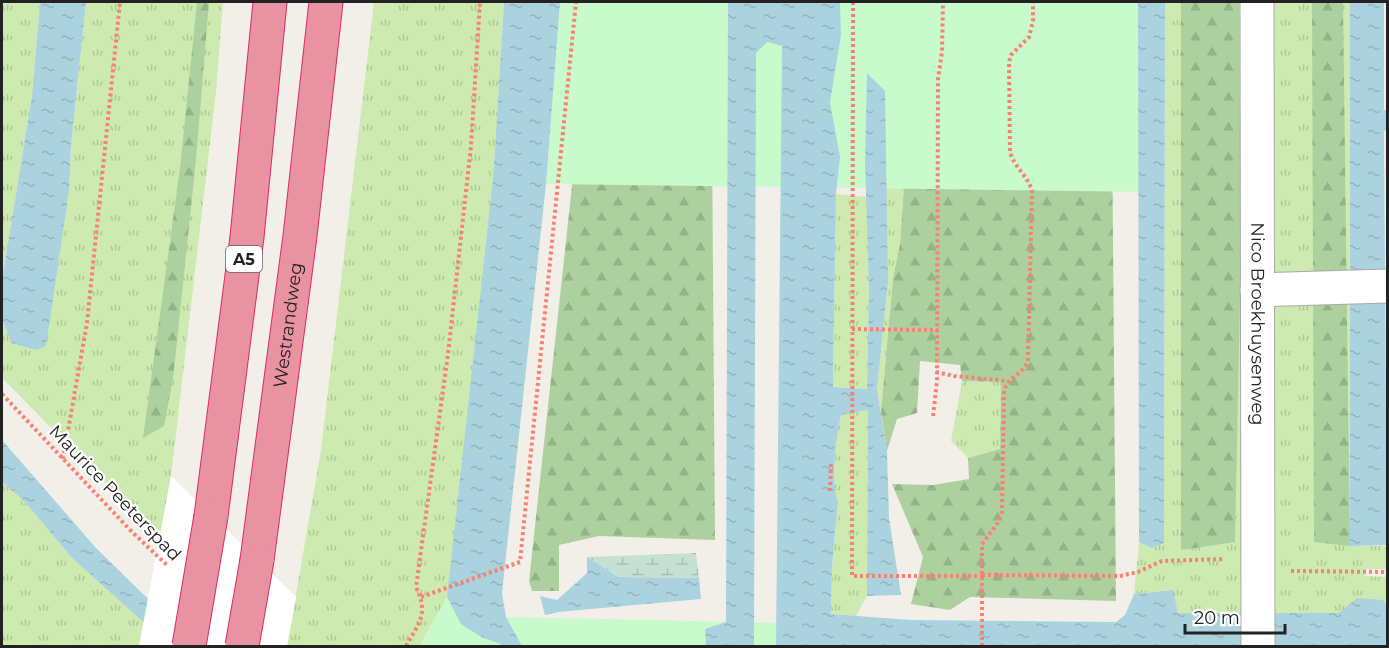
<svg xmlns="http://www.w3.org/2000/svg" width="1389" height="648" font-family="Montserrat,sans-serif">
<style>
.grass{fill:url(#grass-tufts)}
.forest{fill:url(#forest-firs)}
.wetland{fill:url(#wetland-marsh)}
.park{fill:#c8facc}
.water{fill:url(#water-ripples)}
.pier{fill:#fff}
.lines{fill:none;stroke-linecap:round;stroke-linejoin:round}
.minor-casing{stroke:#a9a9a9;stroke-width:35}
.highway-casing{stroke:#dc2a67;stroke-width:35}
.path{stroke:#fa8072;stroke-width:4;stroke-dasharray:3 3;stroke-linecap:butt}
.minor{stroke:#fff;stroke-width:33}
.highway{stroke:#e892a2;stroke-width:33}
.highway-bridge-casing{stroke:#dc2a67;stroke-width:35;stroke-linecap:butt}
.highway-bridge{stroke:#e892a2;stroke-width:33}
.labels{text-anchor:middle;stroke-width:4.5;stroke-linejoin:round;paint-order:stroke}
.shield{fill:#fff;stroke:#646464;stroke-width:1.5}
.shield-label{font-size:16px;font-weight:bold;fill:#222}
.street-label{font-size:18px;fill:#222;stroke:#fff}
</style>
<defs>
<pattern id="grass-tufts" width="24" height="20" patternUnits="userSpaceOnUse" patternTransform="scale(1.5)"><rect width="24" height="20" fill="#cdebb0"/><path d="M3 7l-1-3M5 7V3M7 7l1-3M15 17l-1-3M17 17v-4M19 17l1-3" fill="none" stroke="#b0c997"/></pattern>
<pattern id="forest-firs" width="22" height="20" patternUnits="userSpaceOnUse" patternTransform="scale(1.5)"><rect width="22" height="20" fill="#add19e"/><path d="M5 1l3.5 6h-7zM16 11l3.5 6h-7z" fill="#95b388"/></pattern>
<pattern id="wetland-marsh" width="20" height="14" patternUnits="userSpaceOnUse" patternTransform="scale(1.5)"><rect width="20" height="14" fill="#c6e0d4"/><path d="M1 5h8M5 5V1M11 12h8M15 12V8" fill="none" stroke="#aac0b6"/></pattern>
<pattern id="water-ripples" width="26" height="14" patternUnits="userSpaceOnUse" patternTransform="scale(1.5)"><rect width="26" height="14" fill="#aad3df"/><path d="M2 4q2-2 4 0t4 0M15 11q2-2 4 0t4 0" fill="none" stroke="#92b5bf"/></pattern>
</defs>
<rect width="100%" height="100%" fill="#f2efe9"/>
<g class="grass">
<polygon points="2,2 40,2 32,96 2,280"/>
<polygon points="86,2 223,2 216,92 171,476 160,538 2,378 2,318 11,343 63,224 69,191 71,146"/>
<polygon points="374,2 504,2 493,179 501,646 287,646 321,450"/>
<polygon points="1165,2 1245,2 1243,613 1178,613 1172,590 1134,594 1139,542 1151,548 1164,543"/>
<polygon points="1271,2 1351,2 1350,545 1387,546 1387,569 1366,569 1365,576 1387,577 1387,607 1382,600 1340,613 1273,613"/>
<polygon points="841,35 911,83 900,244 893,278 881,412 877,389 888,274"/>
<polygon points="836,194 867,197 869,288 867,389 833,387"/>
<polygon points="962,381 1001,382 1000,449 968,458 951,441"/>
<path d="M 868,409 L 867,596 L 856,616 L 831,614 L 832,567 L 838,502 C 830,474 836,443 841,415 Z"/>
<polygon points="2,482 24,501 72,558 144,622 139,646 2,646"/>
</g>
<g class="forest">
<polygon points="197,2 209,2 196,160 173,379 164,426 143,438 180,168"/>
<polygon points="592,2 711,2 715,540 599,536 559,545 559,591 532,591 529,581"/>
<polygon points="1111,2 1116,601 970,597 950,610 911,604 923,557 892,484 933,485 969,479 968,458 1000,449 1001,382 962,381 960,365 920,361 917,413 897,419 887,451 881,412 893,278 900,244 911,83"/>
<polygon points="1181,2 1239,2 1241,254 1235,542 1181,550"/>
<polygon points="1312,2 1343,2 1350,546 1314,542"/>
</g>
<polygon class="wetland" points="696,553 699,578 618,577 587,557"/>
<g class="park">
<polygon points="560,2 1155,2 1155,192 546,184"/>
<polygon points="447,597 482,613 506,617 1158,631 1156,646 419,646"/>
</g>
<g class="water">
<polygon points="40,2 86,2 71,146 69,191 46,346 36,350 11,343 2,318 2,280 32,96"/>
<polygon points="504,2 560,2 546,184 502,593 506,617 522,646 501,646 501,644 483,638 461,624 447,597 493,179"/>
<path d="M 728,2 L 840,2 L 841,35 L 830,102 L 840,157 L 836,194 L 833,387 L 867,389 L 869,288 L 865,161 L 867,73 L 885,91 L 888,281 L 877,389 L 887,451 L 889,518 L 901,595 L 867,596 L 868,410 L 841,415 C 836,443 830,474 838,502 L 832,567 L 831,614 L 911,620 L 1116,622 L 1125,615 L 1134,594 L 1173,590 L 1178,613 L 1339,613 L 1357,598 L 1383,600 L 1388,607 L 1387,646 L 776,646 L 782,46 L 767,42 L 756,53 L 754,646 L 706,646 L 705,629 L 726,622 Z"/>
<polygon points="1138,2 1165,2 1164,543 1151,548 1139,542"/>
<polygon points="1350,2 1384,2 1384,110 1388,110 1387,130 1384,131 1387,545 1350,546"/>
<polygon points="2,440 96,548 143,594 202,646 170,646 72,558 24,501 2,482"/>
<polygon points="587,557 618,577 699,578 701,599 558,612 545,615 540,596 557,600 587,573"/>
</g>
<polygon class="pier" points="171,476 296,597 287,646 139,646"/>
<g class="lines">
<g class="minor-casing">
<g id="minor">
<path id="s1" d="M 1257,2 L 1258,646"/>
<polyline points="1257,290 1388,286"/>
</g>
</g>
<g class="highway-casing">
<g id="highway">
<polyline points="211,516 247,237 270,2"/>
<path id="s2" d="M 257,560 L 300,236 L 326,2"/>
</g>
</g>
<g class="path">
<polyline points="853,2 852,576 982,576"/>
<polyline points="852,329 938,330"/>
<polyline points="936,372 954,376 1008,381"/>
<polyline points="2,394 132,532 168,566"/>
<polyline points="933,416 937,381 938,79 942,52 943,2"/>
<polyline points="63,459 87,323 120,2"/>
<polyline points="830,491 831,463"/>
<polyline points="1291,571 1388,572"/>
<polyline points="982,575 1120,576 1138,572 1162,561 1225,559"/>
<polyline points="421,597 520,562 576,2"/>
<path d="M 406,646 C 419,623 429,614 416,587 L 448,354 L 471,146 L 480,2"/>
<path d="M 982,646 L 982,544 L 997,524 L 1002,512 L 1004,391 C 1008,375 1025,375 1028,359 L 1032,191 C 1028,176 1014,167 1010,152 L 1009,62 L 1011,55 L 1029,37 L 1033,21 L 1033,2"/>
</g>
<use href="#minor" class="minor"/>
<use href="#highway" class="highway"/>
<g class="highway-bridge-casing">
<g id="highway-bridge">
<polyline points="189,646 211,516"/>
<polyline points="242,646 257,560"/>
</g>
</g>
<use href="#highway-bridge" class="highway-bridge"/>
</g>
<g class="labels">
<rect class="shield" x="226" y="246" width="36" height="26" rx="4.5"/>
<g class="shield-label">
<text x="244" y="265">A5</text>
</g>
<g class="street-label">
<text dy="6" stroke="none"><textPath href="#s1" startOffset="322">Nico Broekhuysenweg</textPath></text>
<text dy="6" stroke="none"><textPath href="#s2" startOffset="237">Westrandweg</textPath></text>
<text transform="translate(115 493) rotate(46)" y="6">Maurice Peeterspad</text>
</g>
</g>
<rect width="1389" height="648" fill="none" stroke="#222222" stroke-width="6"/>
<path d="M1185 624v9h100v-9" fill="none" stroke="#222222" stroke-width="3"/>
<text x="1194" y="624" font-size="18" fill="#222222" stroke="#ffffff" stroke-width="4.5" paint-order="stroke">20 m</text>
</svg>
